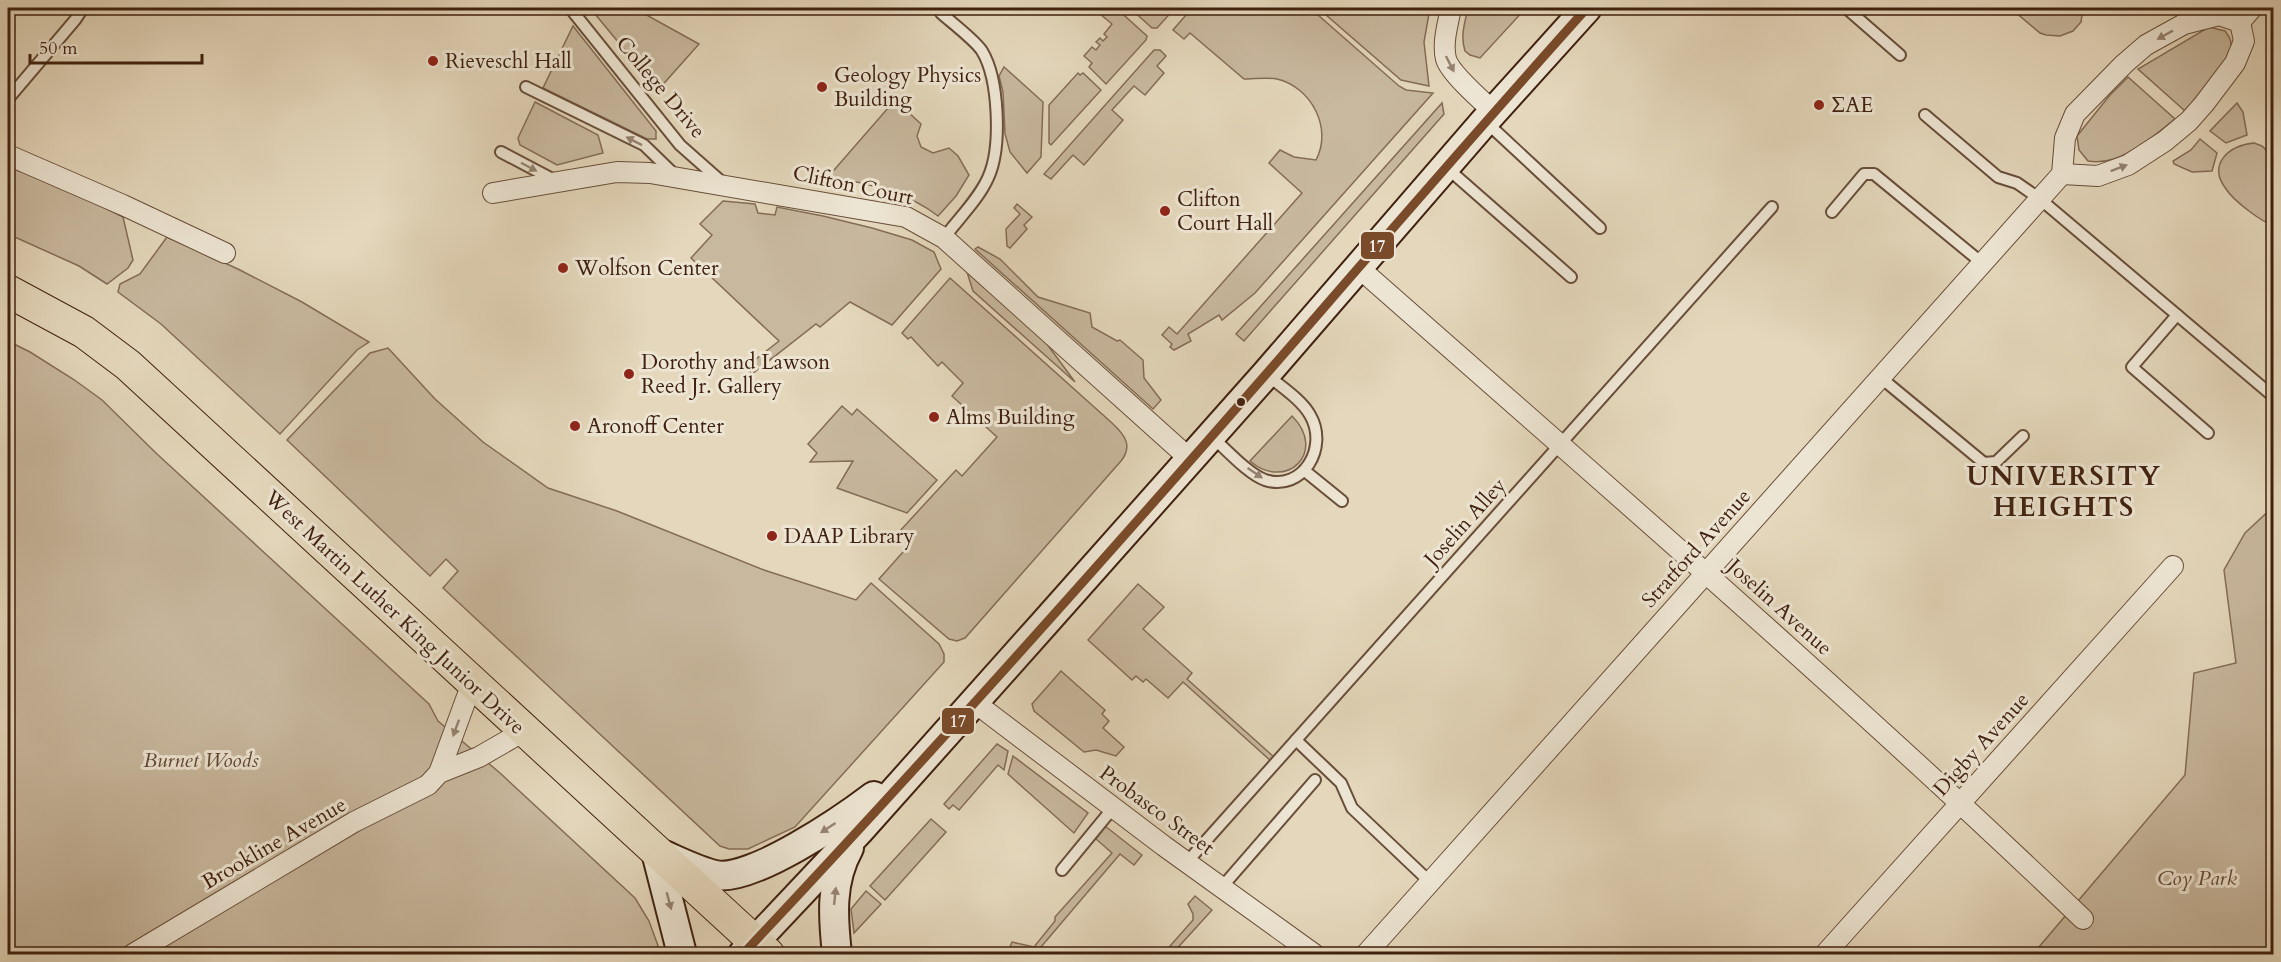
<svg xmlns="http://www.w3.org/2000/svg" width="2281" height="962" font-family="Cardo,serif">
<style>
.green{fill:#c8b89e;stroke:#846c56;stroke-width:1.5}
.lines{fill:none;stroke-linecap:round;stroke-linejoin:round}
.lane-casing{stroke:#694e3a;stroke-width:14}
.street-casing{stroke:#694e3a;stroke-width:22}
.secondary-casing{stroke:#40210f;stroke-width:32}
.primary-casing{stroke:#40210f;stroke-width:34}
.lane{stroke:#ede5d3;stroke-width:10}
.street{stroke:#ede5d3;stroke-width:20}
.secondary{stroke:#ede5d3;stroke-width:28}
.primary{stroke:#e4d7bb;stroke-width:32}
.bus-1-casing{stroke:#ede5d3;stroke-width:14}
.bus-1{stroke:#7a4b2a;stroke-width:9}
.oneway{fill:#968371}
.poi-dot{fill:#8f2418;stroke:#ede5d3;stroke-width:2}
.bus-dot{fill:#40210f;stroke:#ede5d3;stroke-width:2}
.labels{text-anchor:middle;stroke-width:6;stroke-linejoin:round;paint-order:stroke}
.poi-label{font-size:21px;fill:#40210f;stroke:#ede5d3;text-anchor:start}
.street-label{font-size:21px;fill:#40210f;stroke:#ede5d3}
.park-label{font-size:21px;font-style:italic;fill:#624733;stroke:#ede5d3}
.district-label{font-size:27px;font-weight:bold;letter-spacing:1.5px;fill:#40210f;stroke:#ede5d3}
.line-badge{stroke:#ede5d3;stroke-width:2}
.badge-label{font-size:16px;text-anchor:middle;font-weight:bold;fill:#fff}
</style>
<rect width="100%" height="100%" fill="#e4d7bb"/>
<filter id="stains"><feTurbulence type="fractalNoise" baseFrequency=".00333" numOctaves="4"/><feColorMatrix values="0 0 0 0 .2 0 0 0 0 .09 0 0 0 0 .02 0 0 0 .5 -.17"/></filter>
<radialGradient id="worn" r=".72"><stop offset=".6" stop-color="#630" stop-opacity="0"/><stop offset="1" stop-color="#630" stop-opacity=".3"/></radialGradient>
<g class="green">
<polygon points="590,8 634,8 699,44 658,90"/>
<polygon points="1093,8 1116,8 1147,36 1146,40 1106,84 1089,67 1092,63 1084,56 1092,47 1096,50 1100,45 1096,42 1100,38 1103,41 1107,37 1104,34 1112,24"/>
<polygon points="1130,8 1175,8 1157,28 1152,28"/>
<path d="M 1192,8 L 1310,8 L 1399,86 L 1406,90 L 1433,93 L 1255,293 L 1222,320 L 1219,315 L 1188,334 L 1191,341 L 1174,350 L 1170,347 L 1172,344 L 1162,335 L 1169,327 L 1177,334 L 1302,193 L 1269,163 L 1280,150 L 1294,157 L 1316,160 C 1333,128 1311,87 1277,79 C 1266,77 1255,79 1244,79 L 1190,33 L 1184,39 L 1173,30 Z"/>
<polygon points="1318,8 1430,8 1424,42 1429,86 1401,80"/>
<path d="M 1468,8 L 1526,8 L 1480,58 L 1470,55 L 1465,51 C 1460,36 1465,22 1468,8 Z"/>
<polygon points="2027,8 2083,8 2081,22 2073,31 2060,36 2046,35 2040,33 2015,12"/>
<polygon points="573,26 656,131 656,139 647,139 543,88"/>
<path d="M 2209,27 L 2225,31 C 2228,35 2231,38 2231,44 C 2231,61 2197,97 2185,111 L 2138,69 Z"/>
<polygon points="1154,50 1160,50 1166,56 1157,66 1164,73 1145,95 1134,86 1112,110 1123,120 1084,165 1073,155 1051,179 1044,174"/>
<polygon points="1004,67 1043,102 1041,157 1027,173 1010,152 1005,134 1003,92 999,76"/>
<polygon points="1078,73 1080,75 1083,73 1101,90 1051,145 1049,143 1049,105"/>
<path d="M 2128,77 L 2175,119 C 2153,137 2119,167 2088,161 L 2079,150 L 2077,136 L 2110,95 Z"/>
<path d="M 895,100 L 921,124 L 917,136 L 921,147 L 933,153 L 949,148 L 958,156 L 969,175 L 956,196 L 938,216 C 909,193 864,182 828,177 Z"/>
<polygon points="535,102 598,135 603,153 557,165 520,145 518,138"/>
<polygon points="1442,103 1444,114 1244,341 1236,334"/>
<polygon points="2237,103 2243,112 2247,135 2226,143 2210,131"/>
<polygon points="2200,139 2217,153 2212,171 2192,172 2174,164 2173,161 2191,150"/>
<path d="M 2254,143 L 2262,146 L 2273,157 L 2273,225 C 2261,222 2233,200 2226,189 C 2207,164 2229,145 2254,143 Z"/>
<polygon points="8,168 45,178 123,217 133,260 128,268 107,284 79,266 8,234"/>
<polygon points="723,201 755,204 758,213 775,215 777,207 823,216 872,228 912,240 934,252 941,269 892,325 850,302 820,327 816,324 752,374 746,367 779,341 691,258 712,235 700,224"/>
<polygon points="1017,204 1032,217 1024,225 1027,229 1010,248 1007,246 1006,229 1020,214 1014,208"/>
<polygon points="167,237 238,269 302,302 369,342 357,350 280,434 161,324 118,292 120,284 140,274"/>
<polygon points="978,247 1000,259 1038,297 1090,313 1092,327 1117,341 1120,340 1143,360 1144,378 1161,400 1153,409 975,249"/>
<polygon points="967,272 1044,340 1075,382 973,291"/>
<path d="M 950,278 L 1112,423 C 1125,435 1133,446 1121,461 L 965,638 L 957,641 L 949,639 L 879,579 L 912,542 L 898,533 L 956,470 L 962,476 L 997,437 L 952,396 L 963,383 L 942,362 L 938,366 L 911,337 L 908,339 L 902,333 Z"/>
<polygon points="8,341 30,352 73,379 102,400 157,454 429,704 438,721 500,773 635,898 649,921 661,954 8,954"/>
<polygon points="388,348 435,399 483,442 548,488 617,511 764,570 856,600 871,583 939,644 944,654 944,662 795,827 748,849 729,849 720,846 443,588 458,571 446,559 430,576 287,440 370,353"/>
<polygon points="842,406 852,415 857,409 937,480 907,513 837,488 853,461 810,462 817,453 808,444"/>
<path d="M 1292,416 C 1328,452 1286,492 1250,461 Z"/>
<polygon points="2273,507 2273,954 2033,954 2185,775 2194,673 2236,663 2224,570 2245,533"/>
<polygon points="1138,584 1164,607 1143,629 1192,673 1187,679 1275,758 1272,762 1183,682 1168,698 1146,679 1143,682 1136,676 1132,680 1088,640"/>
<polygon points="1061,671 1105,710 1102,714 1109,721 1103,728 1124,747 1116,756 1096,750 1084,752 1034,711 1032,704"/>
<polygon points="997,744 1008,751 1004,770 998,765 959,810 953,805 949,809 944,804"/>
<polygon points="1013,756 1088,813 1074,833 1008,774"/>
<polygon points="931,819 946,832 885,900 870,886"/>
<polygon points="1105,826 1142,855 1134,865 1120,854 1035,954 1023,954 1015,948 1013,951 1010,947 1012,942 1034,947 1055,921 1055,917 1112,853 1096,839"/>
<polygon points="866,891 881,904 854,933 851,909"/>
<polygon points="1195,896 1212,910 1172,954 1163,954 1193,920 1193,914 1188,904"/>
</g>
<g class="lines">
<g class="lane-casing">
<g id="lane">
<polyline points="570,8 680,145 723,183"/>
<polyline points="1846,8 1900,55"/>
<path d="M 941,13 C 951,22 976,41 982,51 C 999,79 1002,148 988,178 C 978,200 958,219 944,238"/>
<polyline points="526,87 644,145 674,174"/>
<polyline points="8,99 75,20 83,8"/>
<polyline points="1925,115 1998,177 2017,183 2040,199 2274,397"/>
<polyline points="1486,122 1600,228"/>
<polyline points="501,152 556,181"/>
<polyline points="1447,168 1571,277"/>
<polyline points="1832,212 1864,174 1874,174 1982,263"/>
<polyline points="2177,315 2132,367 2208,433"/>
<polyline points="1880,377 1984,463 1996,462 2023,436"/>
<path d="M 1211,436 C 1225,448 1248,474 1265,480 C 1303,492 1329,447 1310,415 C 1301,399 1280,386 1266,374"/>
<polyline points="1305,471 1342,501"/>
<polyline points="1296,740 1341,783 1352,808 1430,882"/>
<polyline points="1187,862 1772,207"/>
<polyline points="1062,870 1113,808"/>
<polyline points="1222,887 1315,780"/>
</g>
</g>
<g class="street-casing">
<g id="street">
<path d="M 1451,8 C 1448,24 1442,43 1446,59 C 1450,73 1482,101 1493,111"/>
<polyline points="2240,22 2252,8"/>
<polyline points="8,155 123,205 225,253"/>
<polyline points="2062,174 2098,176 2128,165 2165,141 2189,121 2204,104 2235,63 2244,41 2240,22"/>
<polyline points="493,193 617,172 650,173 906,217 944,238 1190,459"/>
<path d="M 1358,267 C 1602,482 1848,694 2083,919"/>
<polyline points="974,702 1164,846 1314,954"/>
<polyline points="439,773 472,683"/>
<polyline points="133,954 354,822 428,785 439,773 479,757 524,731"/>
<polyline points="1366,954 2062,174 2065,138 2075,114 2124,64 2146,45 2184,24 2219,15 2240,22"/>
<polyline points="1825,954 2173,566"/>
</g>
</g>
<g class="secondary-casing">
<g id="secondary">
<polyline points="656,852 682,954"/>
<path d="M 664,855 C 680,862 698,871 715,875 C 751,883 845,818 874,796"/>
<polyline points="743,954 859,831 1042,626 1266,374 1485,121 1587,8"/>
<path d="M 837,954 C 833,918 830,882 849,848"/>
</g>
</g>
<g class="primary-casing">
<polyline id="primary" points="8,291 84,332 128,365 768,954"/>
</g>
<use href="#lane" class="lane"/>
<use href="#street" class="street"/>
<use href="#secondary" class="secondary"/>
<use href="#primary" class="primary"/>
<g class="bus-1-casing">
<path id="bus-1" d="M 743,954 C 922,764 1096,569 1268,372 C 1374,250 1479,128 1587,8"/>
</g>
<use href="#bus-1" class="bus-1"/>
</g>
<defs><path id="oneway-solid" d="M-6-.8H1V-3.2L6.5 0L1 3.2V.8H-6Z" transform="scale(1.5)"/></defs>
<g class="oneway">
<use href="#oneway-solid" transform="translate(2165 35) rotate(151)"/>
<use href="#oneway-solid" transform="translate(1450 64) rotate(63)"/>
<use href="#oneway-solid" transform="translate(634 141) rotate(-153)"/>
<use href="#oneway-solid" transform="translate(529 167) rotate(28)"/>
<use href="#oneway-solid" transform="translate(2119 168) rotate(-21)"/>
<use href="#oneway-solid" transform="translate(1255 473) rotate(34)"/>
<use href="#oneway-solid" transform="translate(456 728) rotate(110)"/>
<use href="#oneway-solid" transform="translate(828 828) rotate(147)"/>
<use href="#oneway-solid" transform="translate(835 896) rotate(-84)"/>
<use href="#oneway-solid" transform="translate(669 901) rotate(75)"/>
</g>
<g class="poi-dot">
<circle cx="433" cy="61" r="6"/>
<circle cx="822" cy="87" r="6"/>
<circle cx="1819" cy="105" r="6"/>
<circle cx="1165" cy="211" r="6"/>
<circle cx="563" cy="268" r="6"/>
<circle cx="629" cy="374" r="6"/>
<circle cx="934" cy="417" r="6"/>
<circle cx="575" cy="426" r="6"/>
<circle cx="772" cy="536" r="6"/>
</g>
<circle class="bus-dot" cx="1241" cy="402" r="5"/>
<g class="labels">
<g class="poi-label">
<text x="445" y="68">Rieveschl Hall</text>
<text x="834" y="82">Geology Physics<tspan x="834" dy="24">Building</tspan></text>
<text x="1831" y="112">ΣΑΕ</text>
<text x="1177" y="206">Clifton<tspan x="1177" dy="24">Court Hall</tspan></text>
<text x="575" y="275">Wolfson Center</text>
<text x="641" y="369">Dorothy and Lawson<tspan x="641" dy="24">Reed Jr. Gallery</tspan></text>
<text x="946" y="424">Alms Building</text>
<text x="587" y="433">Aronoff Center</text>
<text x="784" y="543">DAAP Library</text>
</g>
<g class="street-label">
<text transform="translate(661 87) rotate(50)" y="7">College Drive</text>
<text transform="translate(853 185) rotate(12)" y="7">Clifton Court</text>
<text transform="translate(1465 522) rotate(-48)" y="7">Joselin Alley</text>
<text transform="translate(1696 548) rotate(-48)" y="7">Stratford Avenue</text>
<text transform="translate(1780 607) rotate(42)" y="7">Joselin Avenue</text>
<text transform="translate(395 612) rotate(43)" y="7">West Martin Luther King Junior Drive</text>
<text transform="translate(1981 744) rotate(-48)" y="7">Digby Avenue</text>
<text transform="translate(1157 810) rotate(36)" y="7">Probasco Street</text>
<text transform="translate(274 843) rotate(-30)" y="7">Brookline Avenue</text>
</g>
<g class="park-label">
<text x="201" y="767">Burnet Woods</text>
<text x="2197" y="885">Coy Park</text>
</g>
<g class="district-label">
<text x="2064" y="485">UNIVERSITY<tspan x="2064" dy="31">HEIGHTS</tspan></text>
</g>
</g>
<g class="line-badge">
<rect x="1360" y="231" width="35" height="29" rx="6" fill="#7a4b2a"/>
<rect x="941" y="707" width="34" height="28" rx="6" fill="#7a4b2a"/>
</g>
<g class="badge-label">
<text x="1377" y="252">17</text>
<text x="958" y="727">17</text>
</g>
<rect width="2281" height="962" fill="none" stroke="#e4d7bb" stroke-width="30"/>
<rect x="9" y="9" width="2263" height="944" fill="none" stroke="#40210f" stroke-width="3"/>
<rect x="15" y="15" width="2251" height="932" fill="none" stroke="#40210f" stroke-width="1.5"/>
<path d="M30 54v9h172v-9" fill="none" stroke="#40210f" stroke-width="3"/>
<text x="39" y="54" font-size="18" fill="#40210f" stroke="#ede5d3" stroke-width="4.5" paint-order="stroke">50 m</text>
<rect width="100%" height="100%" filter="url(#stains)"/>
<rect width="100%" height="100%" fill="url(#worn)"/>
</svg>
